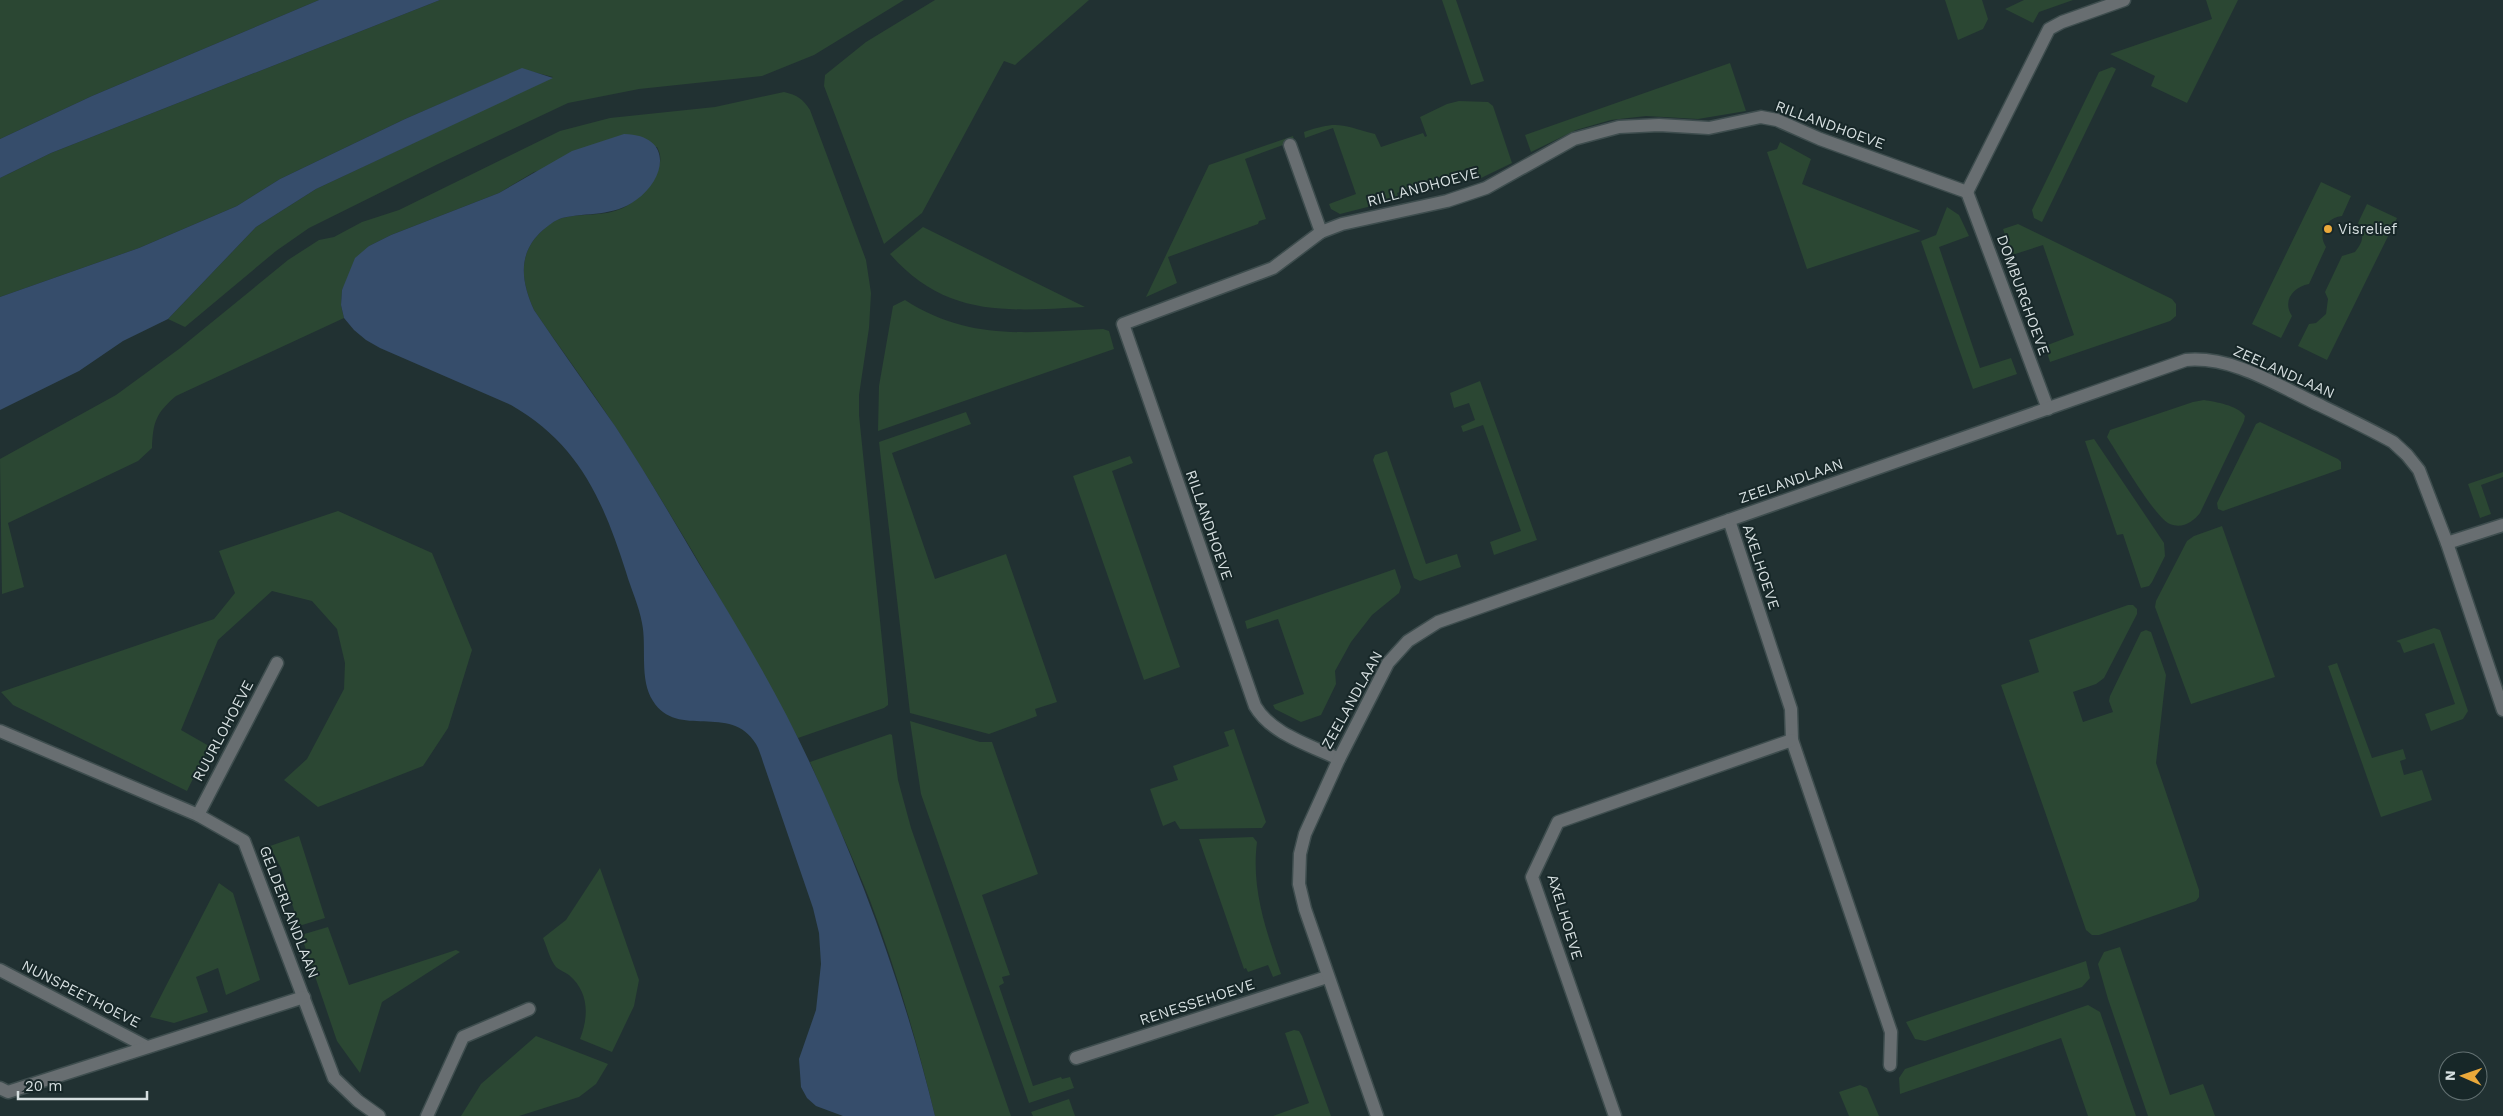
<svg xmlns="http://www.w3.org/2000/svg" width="2503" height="1116" font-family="'Work Sans',sans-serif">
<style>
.green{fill:#2b4733}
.water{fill:#364d6b}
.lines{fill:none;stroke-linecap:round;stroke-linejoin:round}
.minor-casing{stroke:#3e4d4e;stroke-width:15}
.minor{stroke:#686e71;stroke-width:12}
.poi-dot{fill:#eba93a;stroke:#172728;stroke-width:2}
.labels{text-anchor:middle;stroke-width:4;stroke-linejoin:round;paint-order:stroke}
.street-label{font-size:15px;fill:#d6dfe0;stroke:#172728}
.poi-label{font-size:15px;fill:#d6dfe0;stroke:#172728;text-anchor:start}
</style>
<rect width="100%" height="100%" fill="#213132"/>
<g class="green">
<polygon points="0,0 319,0 92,96 0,139"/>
<polygon points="440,0 904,0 814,55 762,76 639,89 568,103 438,164 309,228 276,251 185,327 168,319 256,227 316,189 553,77 521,69 405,119 280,179 237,206 139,248 0,297 0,178 51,153"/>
<polygon points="935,0 1089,0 1015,65 1004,61 922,213 884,244 824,86 825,75 866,42"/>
<polygon points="1442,0 1456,0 1484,81 1471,85"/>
<polygon points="1945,0 1982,0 1988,19 1983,29 1958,40"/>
<polygon points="2024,0 2073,0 2039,12 2033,23 2005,9"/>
<polygon points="2206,0 2238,0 2187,103 2151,86 2155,76 2110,54 2212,19"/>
<polygon points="1730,63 1746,111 1698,119 1646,116 1611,120 1576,130 1531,152 1525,135"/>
<polygon points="2112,67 2116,69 2042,222 2034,218 2032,210 2099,72"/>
<path d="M 784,92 C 797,95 803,99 810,110 L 866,260 L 871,293 L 869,328 L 859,395 L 859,415 L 888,699 L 888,705 L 884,708 L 798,738 C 740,632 681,528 616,428 C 590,388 561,350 534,310 C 521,281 517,253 543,230 C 548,225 555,220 562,218 C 582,213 604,217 623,208 C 637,201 643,191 652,178 C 659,167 664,160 657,147 L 534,172 L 499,193 L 391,235 L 369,246 L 342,290 L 341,305 L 344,318 L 176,396 C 156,413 153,422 152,448 L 138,461 L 8,523 L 24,587 L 2,594 L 0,459 L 116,395 L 179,349 L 288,260 L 319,240 L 334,237 L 362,222 L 399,210 L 560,131 L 610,118 L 715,107 Z"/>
<path d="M 1459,101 L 1488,102 L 1493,106 L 1512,163 L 1479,179 L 1475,166 L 1397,193 L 1399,199 L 1340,214 L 1331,209 L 1329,204 L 1356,194 L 1333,128 L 1305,138 L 1304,132 C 1338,120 1341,125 1375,134 L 1381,147 L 1423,133 L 1425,137 L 1427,136 L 1420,117 L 1447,104 Z"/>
<polygon points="1293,136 1294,141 1245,159 1266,219 1259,221 1258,224 1168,257 1177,283 1146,297 1209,165"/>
<polygon points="1780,142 1811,159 1802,184 1921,231 1807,269 1767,152 1777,149"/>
<path d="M 2321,182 L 2351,196 L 2342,216 C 2326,218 2317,233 2326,247 L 2309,284 C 2293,287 2282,301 2292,316 L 2281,338 L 2252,324 Z"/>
<path d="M 2367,204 L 2397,218 L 2327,360 L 2298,346 L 2309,324 L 2316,323 L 2326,314 L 2328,299 L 2325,292 L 2342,256 L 2355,252 C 2363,242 2365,235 2358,223 Z"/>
<polygon points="1947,207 1959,215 1969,236 1939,247 1980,368 2011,358 2017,374 1973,389 1921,241 1936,235"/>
<polygon points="2018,224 2172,299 2176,304 2176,316 2170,321 2050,362 2045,346 2074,335 2043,245 2012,255 2003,229"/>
<path d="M 923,227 L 1085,307 C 1008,311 946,318 890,254 Z"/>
<path d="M 905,300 C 970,342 1030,332 1103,329 L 1109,331 L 1114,349 L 878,431 L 879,386 L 893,306 Z"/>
<polygon points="1480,381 1537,540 1494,555 1490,542 1521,531 1483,425 1463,432 1461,426 1475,420 1469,403 1454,408 1450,393"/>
<path d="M 2204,400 C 2216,402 2237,405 2245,416 L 2244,421 L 2200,513 C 2193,522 2182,529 2170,524 C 2155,518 2118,454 2107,437 L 2110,430 L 2193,402 Z"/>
<polygon points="966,412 971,424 892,453 935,579 1006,554 1057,702 1035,709 1037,716 989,734 910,713 879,442"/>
<polygon points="2260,422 2338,459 2341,462 2341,469 2223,511 2218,509 2217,503 2256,424"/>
<polygon points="2094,439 2164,543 2165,556 2152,582 2149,586 2141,588 2123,534 2117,535 2085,441"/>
<polygon points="1387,451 1426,564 1457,554 1461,567 1420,581 1414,578 1373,460 1375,455"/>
<polygon points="1130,456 1133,463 1112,471 1180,667 1144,680 1073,476"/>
<polygon points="2503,472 2503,477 2481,485 2491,514 2480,518 2468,484"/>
<polygon points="338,511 432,553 472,650 448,728 423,766 318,807 284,780 307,759 344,689 345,663 337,629 312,601 272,591 218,640 181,730 209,746 187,791 13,705 1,692 214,619 235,593 219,551"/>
<polygon points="2222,526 2275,677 2191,704 2155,607 2156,601 2187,541 2194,536"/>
<polygon points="1395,569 1401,587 1399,593 1372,615 1351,642 1335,671 1336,684 1321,715 1301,722 1275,709 1273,705 1304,694 1278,619 1247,629 1245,621"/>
<polygon points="2128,605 2133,605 2137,609 2137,614 2104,678 2096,684 2073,692 2083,722 2113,712 2109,701 2110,696 2141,632 2146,630 2151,632 2166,675 2156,763 2199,890 2199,897 2196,901 2099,935 2092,935 2086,930 2001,685 2039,672 2029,640"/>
<polygon points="2434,628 2440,630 2468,711 2463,719 2431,731 2425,714 2455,704 2434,643 2404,653 2400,643 2396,641"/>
<polygon points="2337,663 2372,758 2403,749 2406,759 2400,761 2404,775 2422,770 2432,800 2381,817 2328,666"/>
<polygon points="910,721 980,742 992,742 1038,874 982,895 1010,975 1002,977 1004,983 999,986 1033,1086 1061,1077 1062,1079 1070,1077 1074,1088 1029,1103 921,794"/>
<polygon points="1234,729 1265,819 1266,822 1262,828 1180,829 1175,821 1163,826 1150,789 1178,780 1173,766 1229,746 1224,732"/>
<path d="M 890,734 L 892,735 L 898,780 L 911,828 L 1011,1116 L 935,1116 C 917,1042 896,969 869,898 C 851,852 829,807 810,762 Z"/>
<polygon points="299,836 325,918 299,926 281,868 270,846"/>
<path d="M 1253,837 L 1257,842 C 1251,889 1266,930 1281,974 L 1273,977 L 1268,965 L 1248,972 L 1246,968 L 1244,969 L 1199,839 Z"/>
<path d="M 600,868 L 639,980 L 634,1006 L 612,1052 L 580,1039 C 589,1016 589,992 569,975 C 565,972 559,970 556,967 C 550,960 547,947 543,938 L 566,920 Z"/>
<polygon points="219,883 233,893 260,980 226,995 218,968 196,977 208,1012 174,1023 150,1017"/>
<polygon points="328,927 349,985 456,950 460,952 382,1002 360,1073 337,1041 301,935"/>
<polygon points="2120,947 2170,1095 2203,1084 2215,1116 2148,1116 2108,999 2098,964 2104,952"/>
<polygon points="2086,961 2090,978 2082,987 1925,1041 1915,1039 1906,1022"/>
<polygon points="2088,1005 2100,1012 2136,1116 2088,1116 2061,1038 1900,1094 1899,1078 1905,1069"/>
<polygon points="1294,1030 1299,1031 1302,1036 1331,1116 1273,1116 1309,1103 1285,1033"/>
<polygon points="536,1036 608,1064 596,1084 579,1097 519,1116 461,1116 481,1084"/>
<polygon points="1860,1085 1867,1088 1879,1116 1849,1116 1839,1092"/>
<polygon points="1069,1099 1075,1116 1033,1116 1031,1112"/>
</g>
<g class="water">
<polygon points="319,0 440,0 51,153 0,178 0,139 92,96"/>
<polygon points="522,68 553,78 316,189 256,227 168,319 123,341 79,371 0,410 0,297 139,248 237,206 280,179 405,119"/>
<path d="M 624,134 C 673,135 667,178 636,200 C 613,217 588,212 562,218 C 555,220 548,226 543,230 C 517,253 521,281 534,310 C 560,349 588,387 615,426 C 644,470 671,516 698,562 C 737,626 777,692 809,761 C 863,875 905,993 935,1116 L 843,1116 L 816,1106 L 807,1098 L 801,1087 L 799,1059 L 816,1010 L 821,964 L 819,933 L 813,908 L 763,762 C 761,756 759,749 756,744 C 731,702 677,740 653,701 C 639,679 647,647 642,623 C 639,606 631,589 626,572 C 603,500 579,444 511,405 L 380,348 L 366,340 L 354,330 L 344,318 L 341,305 L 342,290 L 355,258 L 369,246 L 391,235 L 499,193 L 572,151 Z"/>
</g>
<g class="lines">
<g class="minor-casing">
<g id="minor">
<polyline points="1290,145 1321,232"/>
<polyline points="1967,192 2048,409"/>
<polyline points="1729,520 1791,709 1792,740 1891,1032 1890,1065"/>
<polyline points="2447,543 2503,525"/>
<polyline points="0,731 198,815 244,841 334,1078 358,1101 379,1116"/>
<path d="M 1339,759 C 1310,745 1271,734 1255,706 L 1123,324 L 1273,268 L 1321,232 L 1342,224 L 1447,201 L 1486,188 L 1574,139 L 1619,127 L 1659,125 L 1709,128 L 1761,117 L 1777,120 L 1820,139 L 1967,192 L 2049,29 L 2062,22 L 2124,0"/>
<polyline points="198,815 277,663"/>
<polyline points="0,970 147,1047"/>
<polyline points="1076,1058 1327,977"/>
<polyline points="0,1088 8,1092 304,997"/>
<polyline points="427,1116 463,1037 529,1009"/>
<path d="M 1377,1116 L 1305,909 L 1299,884 L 1300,854 L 1305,834 L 1339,759 L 1388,663 L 1408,641 L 1438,622 L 2186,360 C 2230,356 2272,382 2311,401 C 2338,414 2366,427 2393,442 L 2407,455 L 2419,470 L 2447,543 L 2503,710"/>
<polyline points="1615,1116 1532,877 1558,822 1792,740"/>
</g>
</g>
<use href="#minor" class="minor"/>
</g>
<circle class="poi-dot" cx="2328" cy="229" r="5"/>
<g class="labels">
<g class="street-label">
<text transform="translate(1830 125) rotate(20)" y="5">RILLANDHOEVE</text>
<text transform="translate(1423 187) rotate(-15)" y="5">RILLANDHOEVE</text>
<text transform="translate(2023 295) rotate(70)" y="5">DOMBURGHOEVE</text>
<text transform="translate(2284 372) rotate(24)" y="5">ZEELANDLAAN</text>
<text transform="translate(1791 481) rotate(-19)" y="5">ZEELANDLAAN</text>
<text transform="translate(1209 525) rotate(71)" y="5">RILLANDHOEVE</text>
<text transform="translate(1761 567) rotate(72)" y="5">AXELHOEVE</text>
<text transform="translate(1352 700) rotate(-61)" y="5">ZEELANDLAAN</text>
<text transform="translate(223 731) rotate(-62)" y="5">RUURLOHOEVE</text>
<text transform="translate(289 912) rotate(69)" y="5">GELDERLANDLAAN</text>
<text transform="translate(1565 917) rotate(73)" y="5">AXELHOEVE</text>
<text transform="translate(81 994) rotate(27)" y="5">NUNSPEETHOEVE</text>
<text transform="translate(1197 1002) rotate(-18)" y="5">RENESSEHOEVE</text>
</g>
<g class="poi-label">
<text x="2338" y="234">Visrelief</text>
</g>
</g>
<g transform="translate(2463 1076) rotate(272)"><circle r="24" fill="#172728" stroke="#637172"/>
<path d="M0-4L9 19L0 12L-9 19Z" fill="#eba93a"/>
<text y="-8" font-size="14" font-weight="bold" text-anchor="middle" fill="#d6dfe0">N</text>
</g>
<path d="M18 1091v8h129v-8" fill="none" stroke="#d6dfe0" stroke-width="2.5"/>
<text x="25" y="1091" font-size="15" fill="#d6dfe0" stroke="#172728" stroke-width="4" paint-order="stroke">20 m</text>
</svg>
